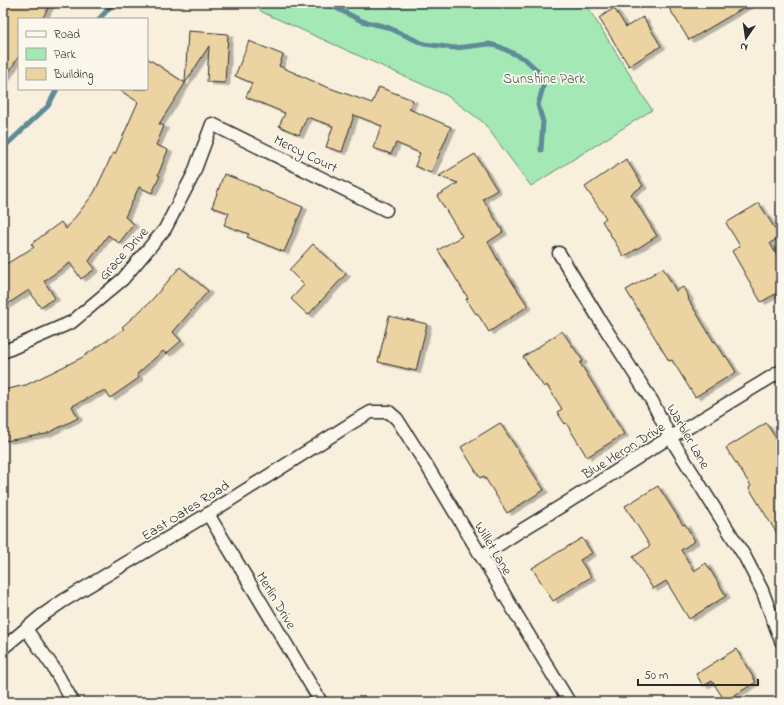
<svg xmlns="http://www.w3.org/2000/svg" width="784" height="705" font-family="'Indie Flower',sans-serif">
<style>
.green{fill:#a4e9b5;stroke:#688a70}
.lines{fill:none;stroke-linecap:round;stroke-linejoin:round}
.stream{stroke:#5e8a98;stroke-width:5}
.building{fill:#ecd3a2;stroke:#2b2b2b;filter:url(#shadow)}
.street-casing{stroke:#2b2b2b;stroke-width:15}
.street{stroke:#fbf7ec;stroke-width:12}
.labels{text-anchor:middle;stroke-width:3.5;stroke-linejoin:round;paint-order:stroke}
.park-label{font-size:14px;fill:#495a4e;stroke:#fbf7ec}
.street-label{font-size:14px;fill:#2b2b2b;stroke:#fbf7ec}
</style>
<defs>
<filter id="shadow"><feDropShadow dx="4.5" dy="2.5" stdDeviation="0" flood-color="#0004"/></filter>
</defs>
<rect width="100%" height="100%" fill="#f8f0dd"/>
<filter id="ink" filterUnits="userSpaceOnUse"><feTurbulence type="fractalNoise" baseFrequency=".025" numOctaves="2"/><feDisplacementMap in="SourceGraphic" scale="8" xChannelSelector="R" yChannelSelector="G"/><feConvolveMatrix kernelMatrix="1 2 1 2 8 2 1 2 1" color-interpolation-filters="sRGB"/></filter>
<g filter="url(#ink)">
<polygon class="green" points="252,3 585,3 652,110 531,186 483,122 446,95 262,12"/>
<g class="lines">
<g class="stream">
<polyline points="326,3 362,21 387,27 424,44 455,48 489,44 500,47 525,59 537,70 542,77 543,87 538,105 543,122 541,150"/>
<polyline points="99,19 114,3"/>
<polyline points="3,148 48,106 57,89"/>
</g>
</g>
<g class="building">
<polygon points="3,3 51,3 42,19 19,19 19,56 3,81"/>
<polygon points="666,3 752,3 689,40"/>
<polygon points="614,8 626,27 643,17 661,46 629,66 599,18"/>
<polygon points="188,31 228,34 225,83 207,82 209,46 159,124 164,126 156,145 168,150 158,175 160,176 152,193 139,187 125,217 134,224 119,243 108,235 89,261 95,269 81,279 70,263 44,281 55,298 40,307 29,290 3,307 3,266 34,247 31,244 61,222 66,229 94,193 113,153 115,154 138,102 118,89 147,89 147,58 185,83"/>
<polygon points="249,41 283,55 279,66 324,86 372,103 379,87 413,100 409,109 451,127 431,173 415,166 420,153 396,143 391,154 373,148 382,126 354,115 342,152 326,147 333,126 307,117 299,135 279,126 285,113 246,97 252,83 235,76"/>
<polygon points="475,154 497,190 483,199 503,232 488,242 500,264 528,306 489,332 477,313 476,314 466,299 468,298 438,250 462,236 437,196 458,183 439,176"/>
<polygon points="626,159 643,186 631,194 657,236 624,257 602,221 606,218 585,187"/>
<polygon points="224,174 260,188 259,189 303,207 284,252 247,237 249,234 224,225 229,213 212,207"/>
<polygon points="759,203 780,237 770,243 781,263 781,291 761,302 732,251 740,246 726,223"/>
<polygon points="313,244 346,274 308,315 291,299 304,285 289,270"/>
<polygon points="180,267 208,291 173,332 181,341 166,354 163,351 137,374 139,378 110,398 105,390 72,406 78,418 46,434 6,441 3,426 3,390 26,385 81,358 124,329 122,327 150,302"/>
<polygon points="663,268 676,291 683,287 689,298 688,299 714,342 715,341 725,357 726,356 736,372 695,397 672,360 669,361 626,290"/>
<polygon points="389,316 406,320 406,319 427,324 416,371 378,362"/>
<polygon points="562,331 583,361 580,363 624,434 587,457 566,423 565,424 557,412 562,409 547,385 544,387 523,357"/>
<polygon points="500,423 544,490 507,513 484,476 480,478 461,447"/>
<polygon points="766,423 781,446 781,540 749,488 751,486 726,448"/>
<polygon points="658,486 683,525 685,524 695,541 681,550 694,571 706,563 726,596 689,619 666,581 653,589 633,557 650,546 625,506"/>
<polygon points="582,538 592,553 580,560 591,577 553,601 532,568"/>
<polygon points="736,649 756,682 725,701 712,681 703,686 696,674"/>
</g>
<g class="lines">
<g class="street-casing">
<g id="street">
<polyline points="559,253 598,317 652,401 670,437 745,557 762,590 781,641"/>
<polyline points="3,352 72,322 123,279 165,229 193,175 212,124 386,210"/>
<polyline points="208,514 321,702"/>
<polyline points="481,556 517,533 563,505 670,437 689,427 781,371"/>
<polyline points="26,629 53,667 73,702"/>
<polyline points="3,648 40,617 63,601 208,514 355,421 371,412 389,412 397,419 427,466 569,702"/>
</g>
</g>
<use href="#street" class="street"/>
</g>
</g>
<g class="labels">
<g class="park-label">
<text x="544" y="83">Sunshine Park</text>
</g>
<g class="street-label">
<text transform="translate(306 153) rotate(26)" y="5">Mercy Court</text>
<text transform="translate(123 253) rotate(-48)" y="5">Grace Drive</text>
<text transform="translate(689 436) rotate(60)" y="5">Warbler Lane</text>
<text transform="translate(623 450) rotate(-32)" y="5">Blue Heron Drive</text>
<text transform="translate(185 510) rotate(-32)" y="5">East Oates Road</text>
<text transform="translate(494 548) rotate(59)" y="5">Willet Lane</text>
<text transform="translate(277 600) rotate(59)" y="5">Merlin Drive</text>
</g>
</g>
<rect width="784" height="705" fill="none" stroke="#fbf7ec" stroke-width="16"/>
<rect x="8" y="8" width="768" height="689" fill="none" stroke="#2b2b2b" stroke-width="1.5" filter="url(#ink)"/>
<rect x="18" y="18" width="130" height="72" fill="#fbf7ec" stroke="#a8a59f"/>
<rect x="26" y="31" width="20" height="6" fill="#fbf7ec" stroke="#a8a59f"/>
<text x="54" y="38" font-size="12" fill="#2b2b2b">Road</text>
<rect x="26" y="48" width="20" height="12" fill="#a4e9b5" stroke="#a8a59f"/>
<text x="54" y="58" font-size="12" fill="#2b2b2b">Park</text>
<rect x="26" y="68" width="20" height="12" fill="#ecd3a2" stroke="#a8a59f"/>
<text x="54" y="78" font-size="12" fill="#2b2b2b">Building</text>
<g transform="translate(746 38) rotate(193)" stroke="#fbf7ec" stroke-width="3" paint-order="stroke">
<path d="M0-3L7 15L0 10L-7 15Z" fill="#2b2b2b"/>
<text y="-6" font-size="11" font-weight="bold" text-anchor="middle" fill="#2b2b2b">N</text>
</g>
<path d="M638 679v6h120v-6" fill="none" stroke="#2b2b2b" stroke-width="2"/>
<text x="644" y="679" font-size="12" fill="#2b2b2b" stroke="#fbf7ec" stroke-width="3" paint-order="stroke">50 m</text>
</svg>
